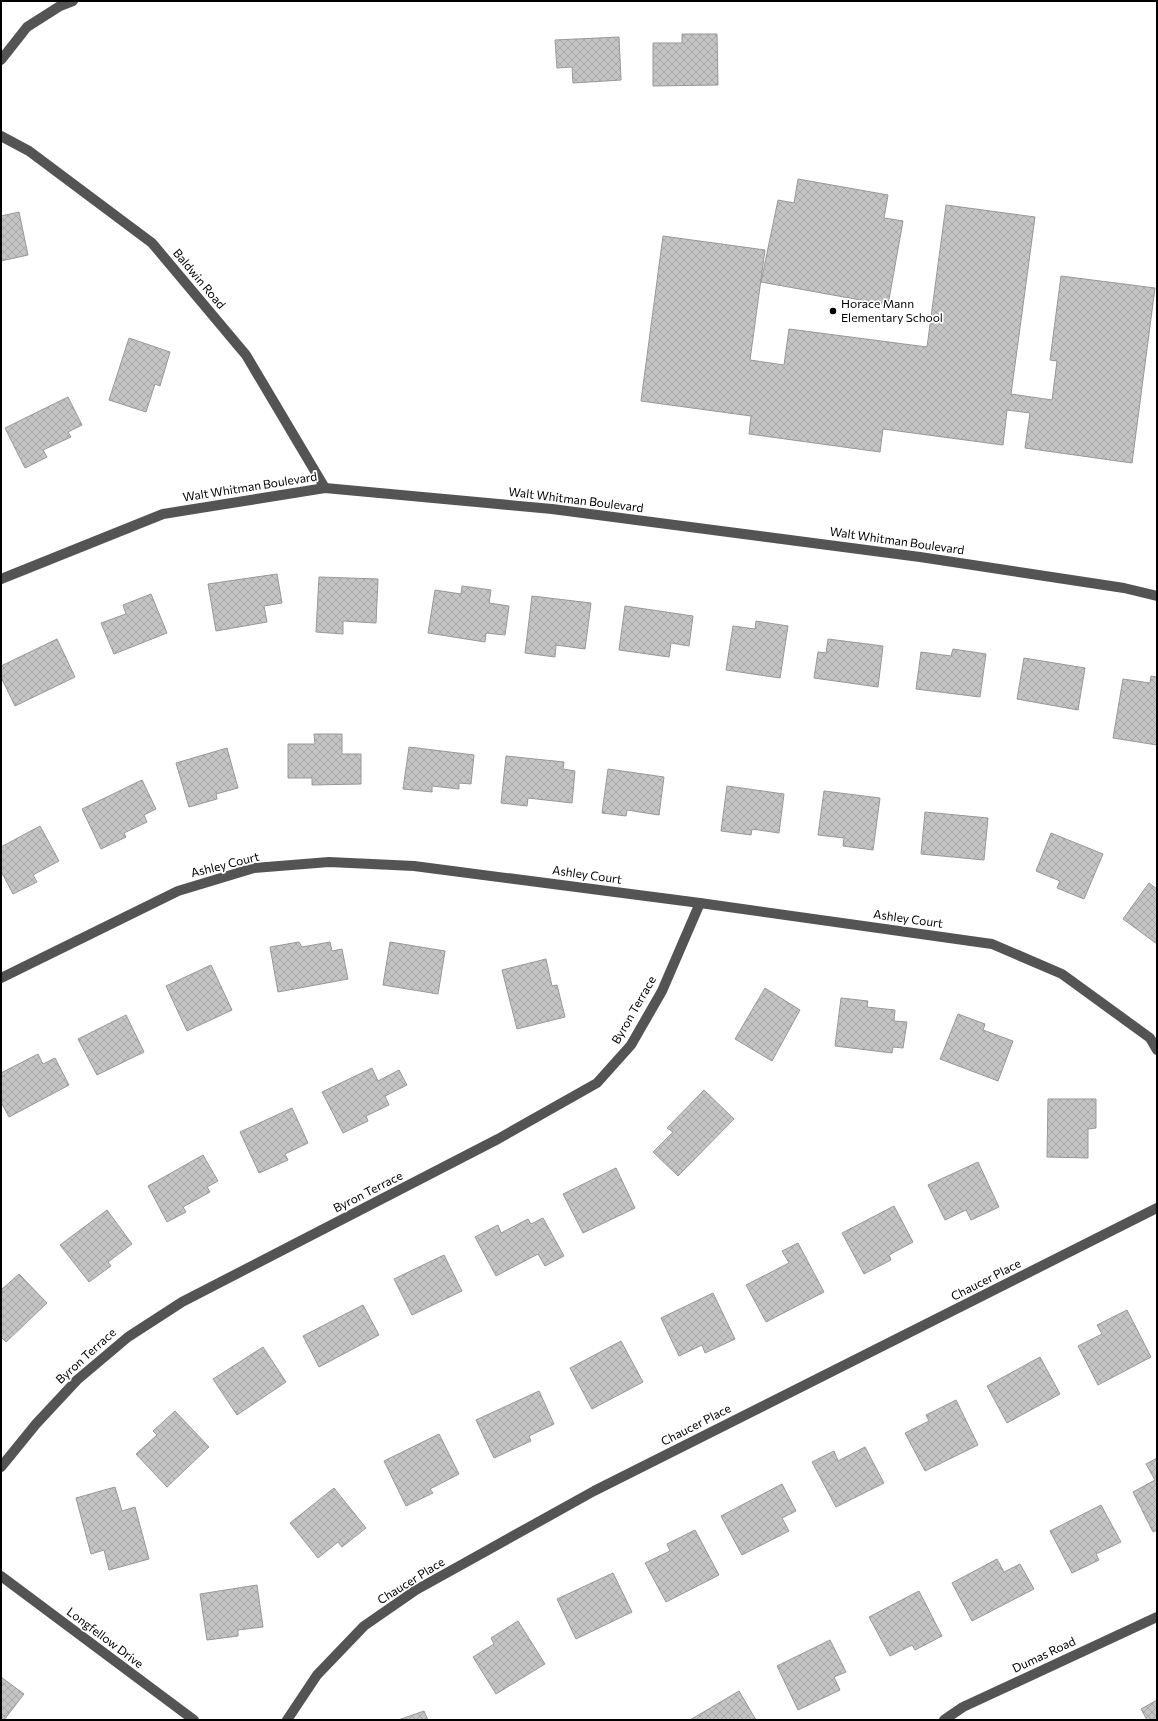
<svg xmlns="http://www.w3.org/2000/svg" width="1158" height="1721" font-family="Commissioner,sans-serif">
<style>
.building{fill:url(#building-cross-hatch);stroke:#989898}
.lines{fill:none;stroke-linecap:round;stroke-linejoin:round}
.minor{stroke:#545454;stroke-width:10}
.poi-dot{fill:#000;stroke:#fff;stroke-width:1.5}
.labels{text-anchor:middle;stroke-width:3.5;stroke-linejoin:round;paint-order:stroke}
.street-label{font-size:12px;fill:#000;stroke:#fff}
.poi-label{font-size:12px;fill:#000;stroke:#fff;text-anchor:start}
</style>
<defs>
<pattern id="building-cross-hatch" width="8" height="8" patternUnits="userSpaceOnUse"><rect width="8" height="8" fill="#c4c4c4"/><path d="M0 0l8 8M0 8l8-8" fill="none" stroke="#a7a7a7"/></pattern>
</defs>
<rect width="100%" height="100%" fill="#fff"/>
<g class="building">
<polygon points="682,34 717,34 718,85 653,86 653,43 682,43"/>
<polygon points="619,37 621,80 573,83 572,67 557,68 555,40"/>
<polygon points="798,179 888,195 884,218 903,221 888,305 761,282 778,200 794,203"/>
<polygon points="946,205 1035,217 1011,394 1052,400 1057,361 1050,360 1061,276 1155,288 1132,463 1025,448 1030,413 1007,410 1003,445 883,429 880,452 749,434 751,416 641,401 663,236 765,250 750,360 784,365 789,329 927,347"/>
<polygon points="19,212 28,255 1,261 1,216"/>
<polygon points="129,338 170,352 160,386 155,384 146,412 109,400"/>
<polygon points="68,397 82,425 68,432 71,437 43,450 47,457 25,468 5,428"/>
<polygon points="277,574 282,603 264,606 267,622 216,631 208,584"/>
<polygon points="319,577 378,579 376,623 343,621 343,634 316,632"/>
<polygon points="462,586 491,590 489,603 509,606 505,635 486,633 485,642 428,633 435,590 461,594"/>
<polygon points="151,594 167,633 114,654 101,623 126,614 123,605"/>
<polygon points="532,596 591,603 585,649 556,645 555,657 525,653"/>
<polygon points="625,606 693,616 689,646 671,643 669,657 619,650"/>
<polygon points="756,621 788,626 780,678 726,670 733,626 755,629"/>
<polygon points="57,639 75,677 15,706 1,677 1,666"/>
<polygon points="828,639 883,646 878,687 814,678 818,652 826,653"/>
<polygon points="953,649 986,654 980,697 916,689 921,652 951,656"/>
<polygon points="1024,658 1085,668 1078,710 1017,699"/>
<polygon points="1151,676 1157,677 1157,745 1113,738 1123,679 1150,683"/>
<polygon points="314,734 342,734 342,754 361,754 361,784 312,785 312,778 288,778 288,744 315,744"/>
<polygon points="409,747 474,755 471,784 459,783 459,789 432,786 432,792 403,789"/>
<polygon points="227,748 238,788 216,794 217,799 189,807 176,763"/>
<polygon points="506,756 564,762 563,769 575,771 572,803 528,798 527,806 501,803"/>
<polygon points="608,769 664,777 659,815 627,810 626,816 602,813"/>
<polygon points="142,780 156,809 144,815 147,822 124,833 126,837 101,849 82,809"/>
<polygon points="727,786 784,794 779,833 752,829 751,835 721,831"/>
<polygon points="824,791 880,798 873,850 843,846 844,838 818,835"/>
<polygon points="925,812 988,818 984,860 921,854"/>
<polygon points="40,826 59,861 33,875 37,882 13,894 1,871 1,847"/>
<polygon points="1051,833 1103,854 1084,899 1057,888 1060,881 1036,871"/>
<polygon points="1149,883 1157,889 1157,944 1123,919"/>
<polygon points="299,942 302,947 330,942 332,951 342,949 348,979 278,992 270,947"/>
<polygon points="390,942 445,951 438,994 383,985"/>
<polygon points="546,959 552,986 557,985 565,1017 517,1029 502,970"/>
<polygon points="211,965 232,1010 187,1031 166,986"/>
<polygon points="765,988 800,1010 772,1061 735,1039"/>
<polygon points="841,998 868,1001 867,1007 895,1010 894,1021 907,1022 903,1048 893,1047 892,1053 835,1046"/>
<polygon points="958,1014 985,1024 983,1030 1013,1041 998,1081 940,1059"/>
<polygon points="126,1015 144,1052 97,1075 78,1039"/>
<polygon points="38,1054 43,1064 55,1058 69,1085 9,1117 1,1102 1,1073"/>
<polygon points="372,1068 378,1081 399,1070 407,1085 385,1096 389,1105 366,1116 368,1121 343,1133 322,1092"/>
<polygon points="704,1090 734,1119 678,1176 653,1152 673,1132 667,1128"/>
<polygon points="1048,1099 1096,1099 1096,1128 1088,1129 1088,1158 1047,1157"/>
<polygon points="292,1108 308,1143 285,1154 288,1160 259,1173 240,1132"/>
<polygon points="203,1155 218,1181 207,1187 210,1192 183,1207 186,1212 167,1222 148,1186"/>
<polygon points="978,1162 999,1207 971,1220 966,1210 945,1220 928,1185"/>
<polygon points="616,1168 635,1208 583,1233 563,1194"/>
<polygon points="894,1206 913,1242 889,1255 891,1260 864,1274 842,1233"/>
<polygon points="107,1210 132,1244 108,1262 111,1266 89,1282 60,1245"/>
<polygon points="543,1218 564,1256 545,1266 538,1254 496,1276 475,1237 498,1225 501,1233 528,1219 531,1224"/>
<polygon points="798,1243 824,1292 766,1322 746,1285 789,1263 782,1251"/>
<polygon points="444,1255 462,1291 412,1315 394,1279"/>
<polygon points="19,1274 47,1303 6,1342 1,1337 1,1290"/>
<polygon points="713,1293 735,1339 705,1353 702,1345 679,1356 661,1318"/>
<polygon points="363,1305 379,1335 319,1367 303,1336"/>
<polygon points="1127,1310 1151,1357 1098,1385 1078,1346 1102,1334 1097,1325"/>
<polygon points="621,1341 643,1382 592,1409 570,1368"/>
<polygon points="263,1347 286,1382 237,1415 213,1379"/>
<polygon points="1040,1357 1060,1394 1007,1423 987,1386"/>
<polygon points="539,1391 554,1424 529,1436 531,1441 494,1458 476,1420"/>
<polygon points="956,1400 978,1445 925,1471 905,1433 929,1421 926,1415"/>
<polygon points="175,1411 209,1447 167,1487 136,1454 157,1435 153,1431"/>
<polygon points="439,1434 459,1474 430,1489 433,1493 406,1506 384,1461"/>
<polygon points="865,1447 884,1483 836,1507 812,1462 834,1451 838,1461"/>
<polygon points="1157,1458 1157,1530 1153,1532 1133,1492 1155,1480 1146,1464"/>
<polygon points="782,1484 796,1511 782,1518 789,1531 742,1555 721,1516"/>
<polygon points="115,1487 122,1511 135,1507 149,1559 109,1570 104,1550 91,1554 76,1498"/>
<polygon points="334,1488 366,1528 342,1547 338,1542 318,1558 290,1523"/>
<polygon points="1101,1505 1121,1542 1096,1554 1099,1560 1072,1573 1050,1531"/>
<polygon points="695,1530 719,1575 666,1602 645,1563 670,1551 667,1544"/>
<polygon points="997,1559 1004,1572 1020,1564 1034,1589 972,1621 952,1583"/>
<polygon points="613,1573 632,1612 576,1639 557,1599"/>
<polygon points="257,1585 263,1627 238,1630 238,1636 207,1640 200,1594"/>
<polygon points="919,1591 942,1636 915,1650 912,1645 890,1656 869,1617"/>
<polygon points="518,1621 545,1664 496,1694 473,1657 494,1644 491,1638"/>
<polygon points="830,1640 846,1672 834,1677 840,1690 798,1710 777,1666"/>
<polygon points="1,1677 24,1694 4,1720 1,1720"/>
<polygon points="739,1691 756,1720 690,1720"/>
<polygon points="1157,1700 1157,1720 1147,1720 1141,1709"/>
<polygon points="424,1711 428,1720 398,1720"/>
</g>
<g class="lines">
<g class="minor">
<polyline points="1,60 27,27 60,6 73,1"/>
<polyline points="1,136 29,151 152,243 246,355 325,488"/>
<polyline points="1,579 163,514 325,488 552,509 920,557 1124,588 1157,596"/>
<polyline points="1,978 178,891 254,868 329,862 414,866 700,903 992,944 1062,974 1150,1038 1157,1050"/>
<polyline points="1,1467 36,1424 77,1380 128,1337 182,1302 498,1139 597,1083 631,1045 662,991 700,903"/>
<polyline points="1,1576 194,1720"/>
<polyline points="287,1720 317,1675 364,1626 416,1590 594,1491 1157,1208"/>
<polyline points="944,1720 963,1707 1157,1617"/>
</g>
</g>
<circle class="poi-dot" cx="833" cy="311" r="4"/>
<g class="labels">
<g class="street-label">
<text transform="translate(199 279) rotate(50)" y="4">Baldwin Road</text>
<text transform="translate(250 487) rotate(-9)" y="4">Walt Whitman Boulevard</text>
<text transform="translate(576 500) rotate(7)" y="4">Walt Whitman Boulevard</text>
<text transform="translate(897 541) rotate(8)" y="4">Walt Whitman Boulevard</text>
<text transform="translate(225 865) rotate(-14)" y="4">Ashley Court</text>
<text transform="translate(587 875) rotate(8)" y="4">Ashley Court</text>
<text transform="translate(908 919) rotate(8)" y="4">Ashley Court</text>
<text transform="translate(634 1010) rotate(-60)" y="4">Byron Terrace</text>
<text transform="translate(368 1192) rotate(-27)" y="4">Byron Terrace</text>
<text transform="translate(986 1280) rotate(-27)" y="4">Chaucer Place</text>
<text transform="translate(86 1356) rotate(-42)" y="4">Byron Terrace</text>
<text transform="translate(696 1425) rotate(-27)" y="4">Chaucer Place</text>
<text transform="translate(411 1581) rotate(-32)" y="4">Chaucer Place</text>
<text transform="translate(105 1638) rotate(37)" y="4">Longfellow Drive</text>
<text transform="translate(1044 1655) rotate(-25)" y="4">Dumas Road</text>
</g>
<g class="poi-label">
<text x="841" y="308">Horace Mann<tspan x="841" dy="14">Elementary School</tspan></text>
</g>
</g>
<rect width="1158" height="1721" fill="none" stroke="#000000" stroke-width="4"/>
</svg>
